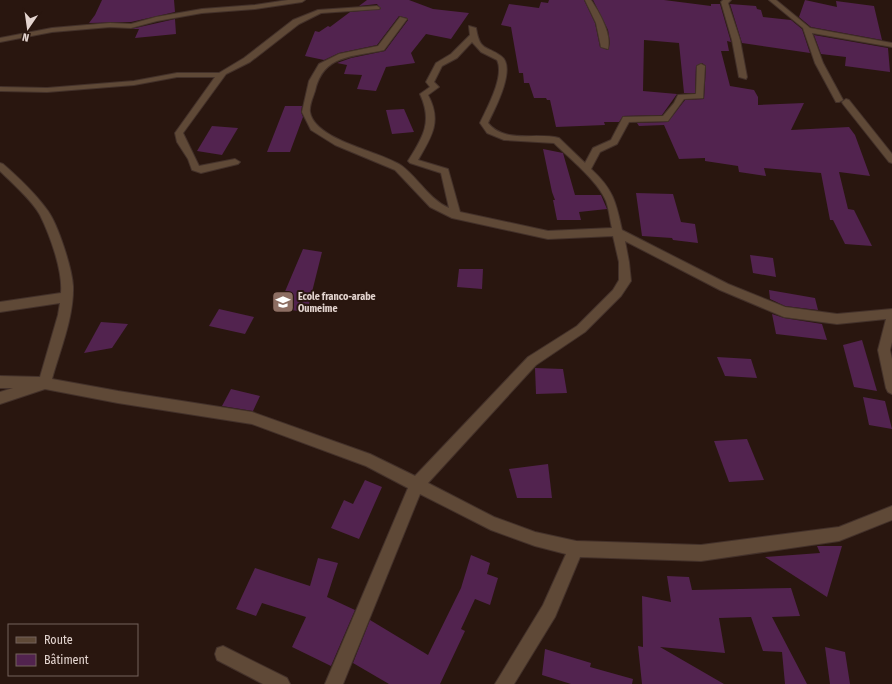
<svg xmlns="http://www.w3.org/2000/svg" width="892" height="684" font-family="'Fira Sans Condensed',sans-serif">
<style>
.building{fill:#52234f}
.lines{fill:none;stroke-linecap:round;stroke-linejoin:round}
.minor-casing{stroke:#43312a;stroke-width:2}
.minor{fill:#5f4937;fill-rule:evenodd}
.labels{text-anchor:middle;stroke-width:4;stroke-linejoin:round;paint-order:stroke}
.poi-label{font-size:10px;font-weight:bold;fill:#e4d5d0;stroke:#29160f;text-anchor:start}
</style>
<rect width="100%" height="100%" fill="#29160f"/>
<g class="building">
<polygon points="102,0 174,0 175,12 131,22 89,23 95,15"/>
<polygon points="367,0 409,0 433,9 469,13 451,39 426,34 411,53 415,63 386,67 376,91 357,89 362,75 344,74 347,65 337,63 351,58 385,51 408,20 407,18 399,16 377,45 339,53 324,60 305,56 315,31 319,32 328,26 330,27 350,12 381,9 377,4 359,6"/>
<polygon points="549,0 584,0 595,23 600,47 608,50 610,43 608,30 593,0 664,0 711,6 711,4 720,4 731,42 727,41 729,51 721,51 730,86 754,90 758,97 758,105 804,103 791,130 849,127 855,135 870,176 839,172 848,209 854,210 872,246 845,244 833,220 830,220 821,173 764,168 766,176 739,172 738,166 705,161 705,158 679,159 664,125 639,126 637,123 668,122 685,100 704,99 706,66 702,63 696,66 695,93 684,93 679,43 644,40 643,91 677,94 662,115 623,116 619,122 604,122 605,125 556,127 550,100 547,100 546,98 534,98 529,83 524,83 523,73 519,73 511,27 501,25 509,4 539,8 541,2 548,3"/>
<polygon points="805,0 837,7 836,1 874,6 882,40 811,27 799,17"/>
<polygon points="730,4 756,6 757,9 761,10 763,17 791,20 802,29 810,53 742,43"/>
<polygon points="175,19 176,34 135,38 139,29 131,29"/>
<polygon points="814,35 888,48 890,72 845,66 846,57 821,54"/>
<polygon points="285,106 302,106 301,112 303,117 290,152 267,152"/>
<polygon points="404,109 414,132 392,134 386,110"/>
<polygon points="212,126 238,128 222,155 197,151"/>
<polygon points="543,149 563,153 575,195 601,195 607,209 579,212 581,220 557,220 553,200 555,200 552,192"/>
<polygon points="636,193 673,194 681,222 695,224 698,243 673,240 672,238 642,236"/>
<polygon points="303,249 322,252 309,304 301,303 298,311 278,308"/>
<polygon points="750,255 773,258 776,277 753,273"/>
<polygon points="459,269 483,269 482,289 457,287"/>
<polygon points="769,290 815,298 818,310 785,306 770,299"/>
<polygon points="219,309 254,317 245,334 209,326"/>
<polygon points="772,314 784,318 822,324 827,340 776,334"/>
<polygon points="101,322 128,324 112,348 84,353"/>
<polygon points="862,340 877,391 854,387 843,345"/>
<polygon points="717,357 751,359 757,378 725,376"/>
<polygon points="535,368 563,369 567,393 536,394"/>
<polygon points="231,389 260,396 253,411 222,406"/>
<polygon points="863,397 885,401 892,429 869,425"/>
<polygon points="747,439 764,480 729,482 714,441"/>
<polygon points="548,464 552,498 517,498 509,469"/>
<polygon points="365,480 382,487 359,539 331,528 344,500 353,504"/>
<polygon points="817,546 842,546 827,597 765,557 820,553"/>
<polygon points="471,555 490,563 487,574 498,578 490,605 475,599 461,629 465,631 440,684 389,684 353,663 370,620 428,655 461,588"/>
<polygon points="318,558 338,563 327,597 355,610 331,666 292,647 306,617 262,603 256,616 236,609 255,568 310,586"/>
<polygon points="667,576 689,577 692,590 791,588 800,616 772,617 807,684 785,684 782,652 763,651 751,617 719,618 725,653 660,647 724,684 642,684 638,646 643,647 642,596 671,602"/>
<polygon points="825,647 845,652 850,684 830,684"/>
<polygon points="545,649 591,663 590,667 633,679 632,684 571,684 542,675"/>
</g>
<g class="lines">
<g class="minor-casing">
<g id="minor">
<polygon points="288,0 305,0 302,2 255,9 202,13 157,21 131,28 110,27 52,32 0,42 0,38 52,28 110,23 131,24 156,17 202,9 255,5"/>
<path d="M 585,0 L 591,0 C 599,12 612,34 608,49 L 601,47 L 596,23 Z"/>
<polygon points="723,0 731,0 728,3 740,40 747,77 746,79 739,77 732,40 721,2"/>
<polygon points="769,0 776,0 810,28 892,43 892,47 812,33 823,63 843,100 839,102 836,102 815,63 803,28"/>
<polygon points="377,6 380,8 379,9 321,13 299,24 250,62 226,74 183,133 199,166 235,159 240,162 238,164 201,173 192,170 188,159 177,142 175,133 215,77 177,77 134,85 47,92 0,91 0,87 47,88 134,81 177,73 219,73 244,58 293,20 318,10"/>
<path d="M 400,17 L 407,19 L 384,50 C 353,57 323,54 315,91 C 313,97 309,106 310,112 C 315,141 381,151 402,166 C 419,179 429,199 449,208 L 441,173 L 410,163 L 408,161 C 423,137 433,122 420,94 L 430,87 L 426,82 L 436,63 L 451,54 L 470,35 L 469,26 L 476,28 C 480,52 486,45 501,56 C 517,67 495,109 488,123 C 505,144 536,132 559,138 L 585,163 L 593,148 L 611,140 L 623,117 L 663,116 L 674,103 L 678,95 L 696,94 L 697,66 L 701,64 L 705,66 L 703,98 L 684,99 L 668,121 L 629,122 L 617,144 L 600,152 L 591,169 C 613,189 616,202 622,230 L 728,284 L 785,307 L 837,314 L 892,309 L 892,342 L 890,350 L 892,359 L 892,394 L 888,392 L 886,388 L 878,350 L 886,319 L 837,324 L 784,317 L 720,290 L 625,241 L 629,262 L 631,281 L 621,296 L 585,332 L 536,365 L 428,483 L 494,517 L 535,532 L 576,541 L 701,545 L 839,527 L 892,506 L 892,520 L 839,541 L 701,561 L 580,557 L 555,617 L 514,684 L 495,684 L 543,605 L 566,554 L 535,546 L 491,530 L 420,494 L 343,684 L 325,684 L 408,488 L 366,466 L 252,424 L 118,403 L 45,389 L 0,404 L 0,392 L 13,388 L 0,388 L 0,376 L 40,377 L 58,315 L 60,303 L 0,312 L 0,302 L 61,293 C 63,271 50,235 40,215 C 31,199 13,184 0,171 L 0,163 L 3,164 C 19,178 35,193 48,211 C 58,225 72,268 73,286 C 74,317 60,350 52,379 L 118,391 L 252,412 L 370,454 L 415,476 L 528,357 L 577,326 L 613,290 L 619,280 L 619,262 L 613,236 L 548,239 L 452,218 L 430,207 L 395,170 L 335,145 L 311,130 L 302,112 L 309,81 L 319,64 L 339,54 L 378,46 ZM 472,42 L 481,52 L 497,60 C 505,76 487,108 480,123 L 487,133 L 504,140 L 554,143 C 569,158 598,181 606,201 C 609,209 610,220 612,228 L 548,231 L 460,212 L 448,169 L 418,160 C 432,136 442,121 428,95 L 439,87 L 434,82 L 442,66 L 457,58 Z"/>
<polygon points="846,99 849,100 892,154 892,163 889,162 843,104 842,102"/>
<polygon points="223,646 287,678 290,684 263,684 217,660 215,654 217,648"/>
</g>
</g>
<use href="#minor" class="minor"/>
</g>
<defs>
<g id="school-square" transform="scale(1.15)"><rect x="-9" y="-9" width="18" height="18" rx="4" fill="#8d6e63" stroke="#29160f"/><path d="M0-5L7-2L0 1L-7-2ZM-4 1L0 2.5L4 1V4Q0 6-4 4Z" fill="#fff"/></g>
</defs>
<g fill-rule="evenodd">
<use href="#school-square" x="283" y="302"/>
</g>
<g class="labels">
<g class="poi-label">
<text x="298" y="300">Ecole franco-arabe<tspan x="298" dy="12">Oumeime</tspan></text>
</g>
</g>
<rect x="8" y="624" width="130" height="52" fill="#29160f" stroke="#74625c"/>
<rect x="16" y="637" width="20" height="6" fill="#5f4937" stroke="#74625c"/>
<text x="44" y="644" font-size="12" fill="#e4d5d0">Route</text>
<rect x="16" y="654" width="20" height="12" fill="#52234f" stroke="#74625c"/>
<text x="44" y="664" font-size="12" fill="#e4d5d0">Bâtiment</text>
<g transform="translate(28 28) rotate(193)" stroke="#29160f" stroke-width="3" paint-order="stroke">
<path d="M0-3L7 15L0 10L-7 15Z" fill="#e4d5d0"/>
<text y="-6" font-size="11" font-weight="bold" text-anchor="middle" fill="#e4d5d0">N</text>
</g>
</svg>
